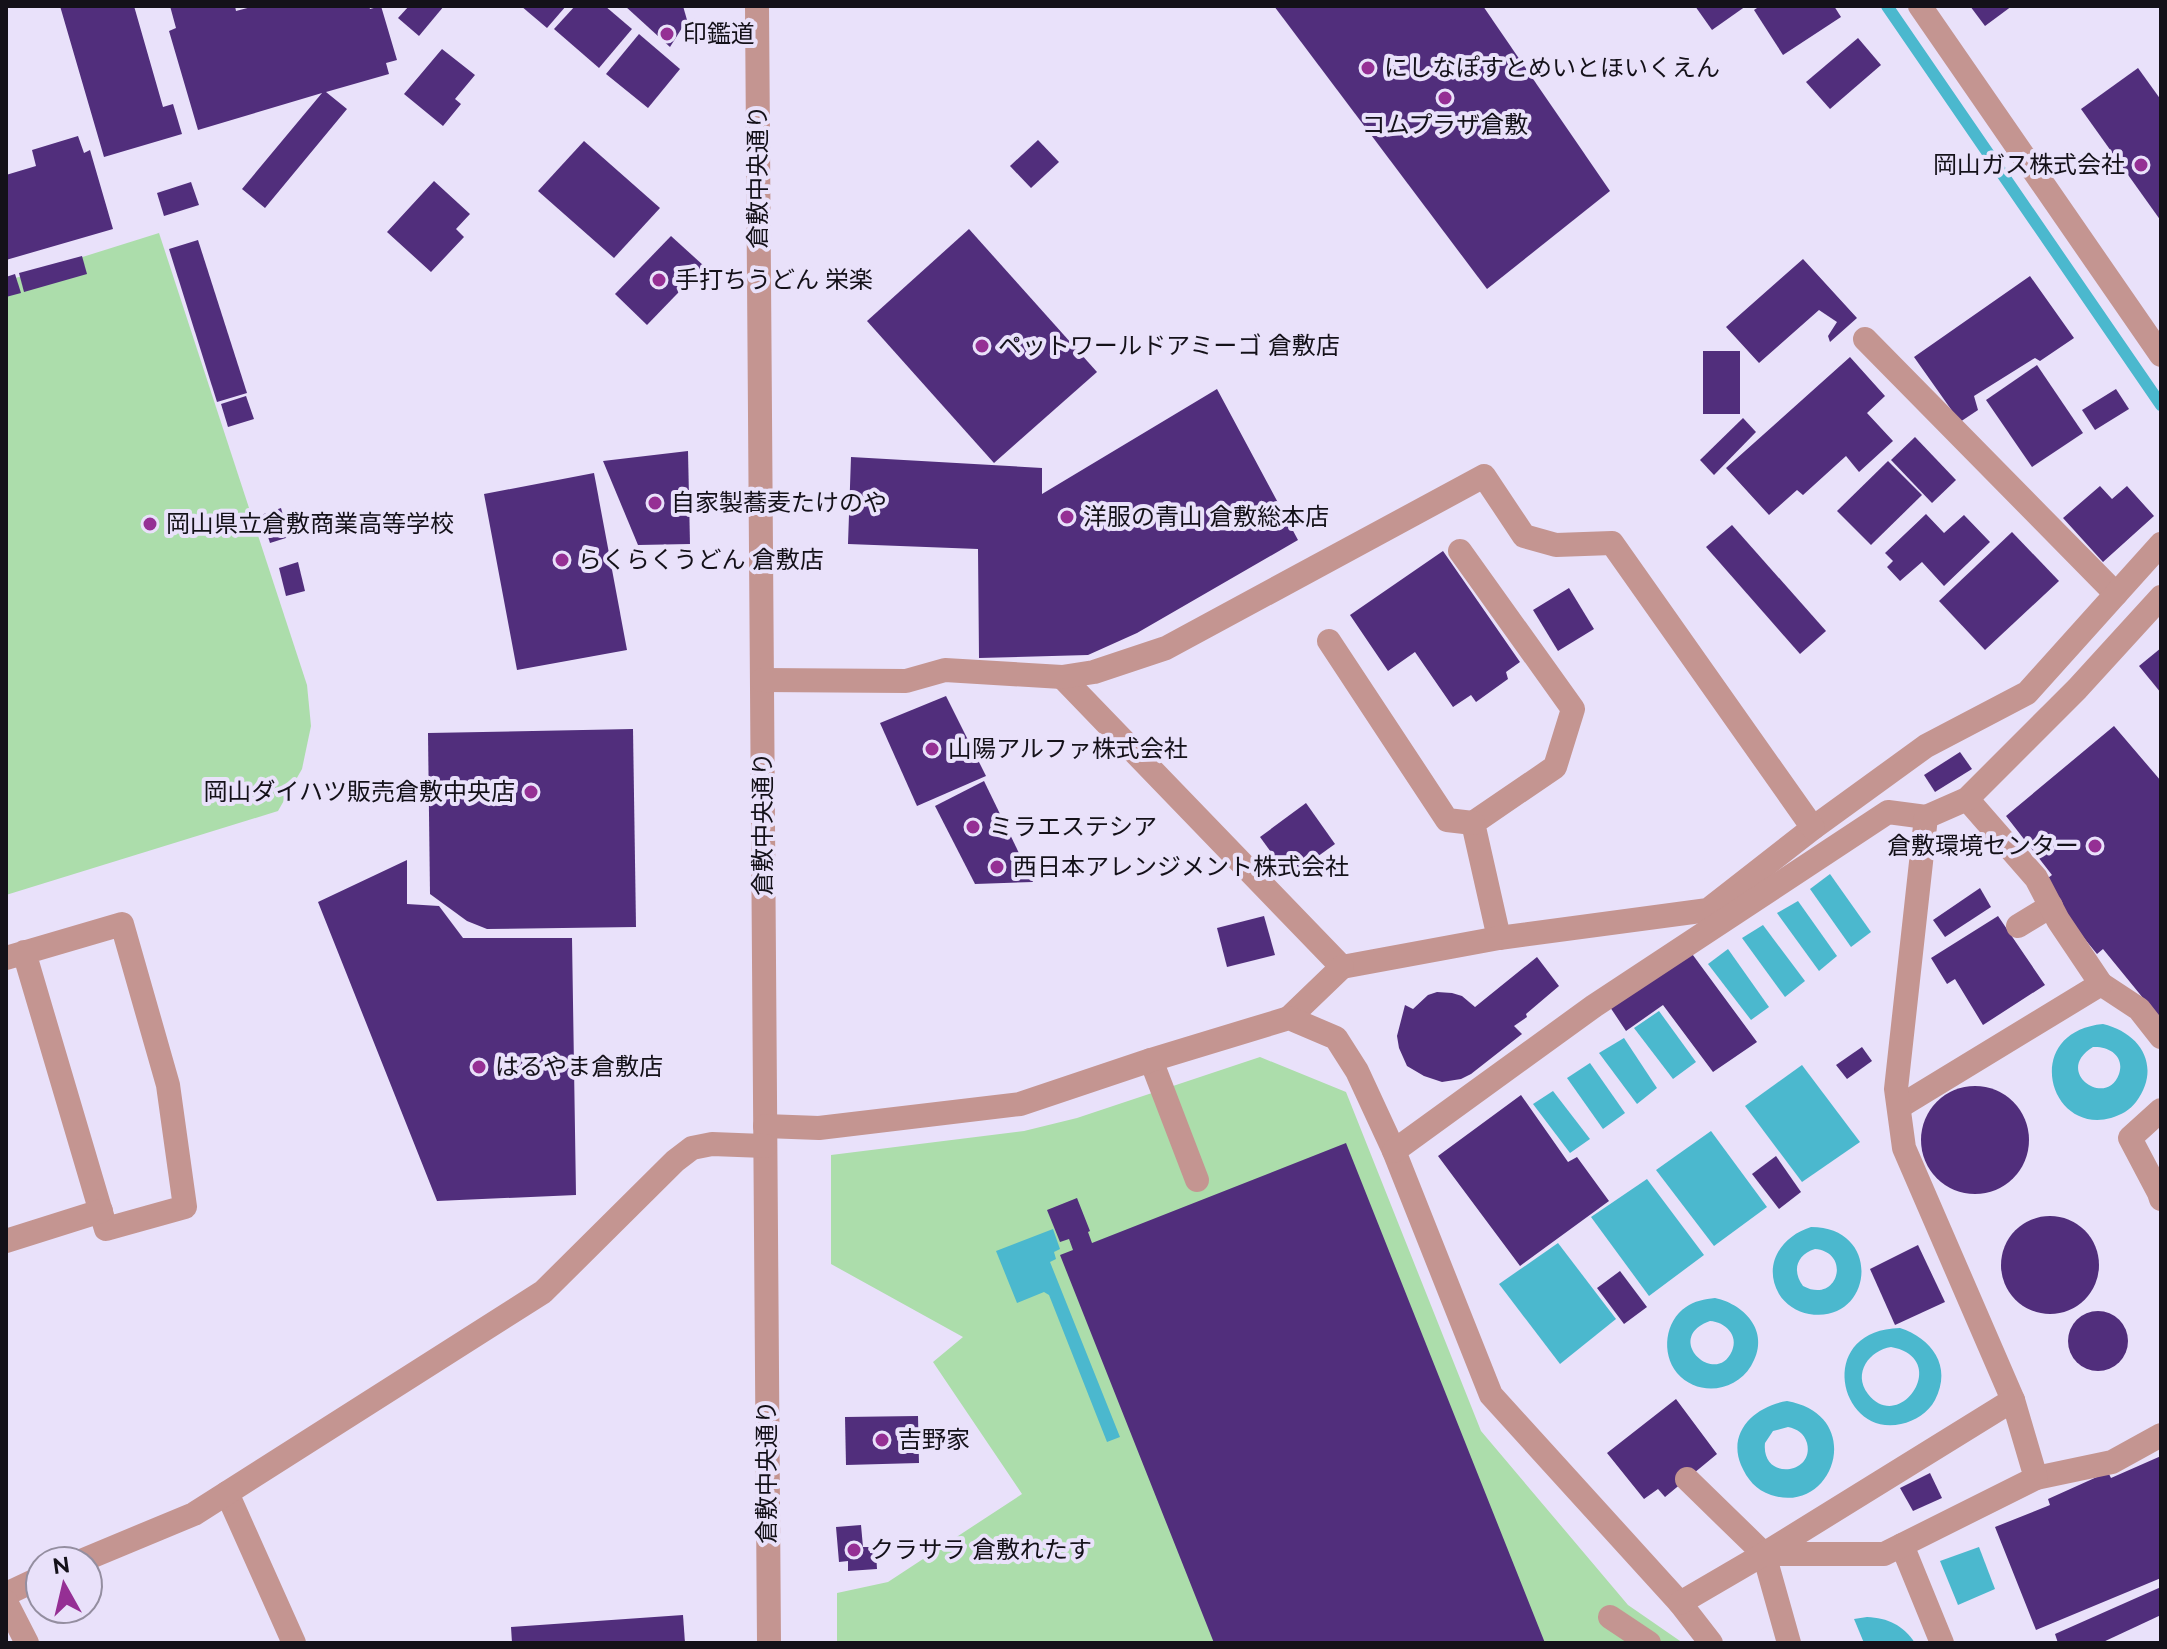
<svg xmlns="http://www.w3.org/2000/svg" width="2167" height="1649" font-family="Raleway,'Noto Sans JP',sans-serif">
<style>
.green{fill:#acddab}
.water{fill:#4bb8ce;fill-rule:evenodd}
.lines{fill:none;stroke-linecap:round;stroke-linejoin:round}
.stream{stroke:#4bb8ce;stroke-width:12}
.building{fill:#512e7c}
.minor{stroke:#c49591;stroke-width:24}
.poi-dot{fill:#952f94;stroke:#e9e1fa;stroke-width:3}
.labels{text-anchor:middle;stroke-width:8;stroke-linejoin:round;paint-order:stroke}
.poi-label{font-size:24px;fill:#141119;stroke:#e9e1fa;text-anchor:start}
.street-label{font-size:24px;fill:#141119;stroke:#e9e1fa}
</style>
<rect width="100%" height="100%" fill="#e9e1fa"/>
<g class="green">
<polygon points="159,233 307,685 311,726 302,769 278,811 6,895 6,281"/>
<polygon points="1260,1057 1346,1092 1481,1431 1628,1605 1683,1643 837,1643 837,1593 888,1582 1022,1494 933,1362 963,1337 831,1264 831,1155 1024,1131 1077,1118"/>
</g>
<g class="water">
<polygon points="1830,874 1871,932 1851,947 1810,889"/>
<polygon points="1798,901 1837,956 1819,971 1777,913"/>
<polygon points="1763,925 1805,981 1785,997 1742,938"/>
<polygon points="1728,949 1769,1007 1751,1020 1708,964"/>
<polygon points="1659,1011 1696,1062 1673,1079 1634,1028"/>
<path d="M 2103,1024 C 2141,1033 2162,1067 2136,1102 C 2130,1110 2121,1115 2111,1118 C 2048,1135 2021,1032 2103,1024 ZM 2093,1047 C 2109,1046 2125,1056 2119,1074 C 2107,1109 2052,1072 2093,1047 Z"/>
<polygon points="1624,1038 1657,1088 1637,1104 1599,1053"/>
<polygon points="1590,1063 1625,1113 1603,1129 1567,1078"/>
<polygon points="1802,1065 1860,1142 1802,1182 1745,1106"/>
<polygon points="1553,1091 1590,1139 1570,1153 1533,1104"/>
<polygon points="1711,1131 1767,1207 1714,1246 1656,1170"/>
<polygon points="1647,1179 1704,1255 1649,1296 1591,1217"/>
<path d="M 1811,1227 C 1884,1227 1873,1325 1809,1314 C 1797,1312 1785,1304 1779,1294 C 1762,1264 1782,1236 1811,1227 ZM 1815,1249 C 1852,1252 1838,1305 1803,1286 C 1792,1271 1796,1255 1815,1249 Z"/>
<polygon points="1053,1229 1060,1249 1054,1252 1056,1259 1050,1262 1120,1437 1107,1442 1049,1295 1044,1292 1017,1303 996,1251"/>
<polygon points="1558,1243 1616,1319 1560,1364 1499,1284"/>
<path d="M 1715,1298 C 1747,1305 1771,1334 1751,1366 C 1735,1392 1698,1397 1677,1373 C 1661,1353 1665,1321 1686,1307 C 1694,1301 1705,1299 1715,1298 ZM 1710,1321 C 1725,1322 1739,1335 1732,1351 C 1716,1388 1662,1338 1710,1321 Z"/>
<path d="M 1900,1328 C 1931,1338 1953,1366 1935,1400 C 1928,1413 1915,1421 1901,1424 C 1839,1438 1814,1330 1900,1328 ZM 1891,1347 C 1952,1358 1900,1435 1868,1394 C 1852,1373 1870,1350 1891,1347 Z"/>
<path d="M 1787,1401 C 1867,1415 1834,1516 1771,1495 C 1756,1490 1747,1479 1741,1465 C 1727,1431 1756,1406 1787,1401 ZM 1788,1427 C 1797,1429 1804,1433 1807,1443 C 1815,1475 1761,1481 1765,1443 L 1773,1431 Z"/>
<polygon points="1979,1547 1995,1589 1958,1605 1940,1561"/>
<path d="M 1867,1617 C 1888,1618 1903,1625 1915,1643 L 1864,1643 L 1854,1619 Z"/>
</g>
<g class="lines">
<polyline class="stream" points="1887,6 2161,405"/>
</g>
<g class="building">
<polygon points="60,6 134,6 163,107 173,104 182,134 104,157"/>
<polygon points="170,6 235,6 236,11 255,6 369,6 370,9 381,6 397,60 386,63 389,74 326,92 347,109 265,208 242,189 322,93 198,130 169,31 176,28"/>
<polygon points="409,6 444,6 419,36 398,18"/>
<polygon points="521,6 566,6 547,28"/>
<polygon points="575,6 605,6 632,29 599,68 554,29"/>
<polygon points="625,6 683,6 687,20 670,47"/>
<polygon points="1274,6 1483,6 1610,191 1487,289"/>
<polygon points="1695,6 1746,6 1712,30"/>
<polygon points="1760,6 1834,6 1841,17 1783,55 1754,10"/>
<polygon points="1970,6 2012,6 1985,26"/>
<polygon points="639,34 680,69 648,108 606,74"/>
<polygon points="1858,38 1881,65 1830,109 1806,82"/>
<polygon points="442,49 475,75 455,99 461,104 443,126 404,94"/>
<polygon points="2138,68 2161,100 2161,221 2081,109"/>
<polygon points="78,136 84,153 90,150 113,229 6,260 6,175 36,166 32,150"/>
<polygon points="1038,140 1059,162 1031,188 1010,166"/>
<polygon points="584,141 660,208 614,258 538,191"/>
<polygon points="434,181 470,214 456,229 464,237 431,272 387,232"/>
<polygon points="191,182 199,205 164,216 157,193"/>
<polygon points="969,229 1097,372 994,463 867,321"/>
<polygon points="671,236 704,266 647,325 615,294"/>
<polygon points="198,240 247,393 217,402 169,249"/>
<polygon points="82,256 87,274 24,292 19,273"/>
<polygon points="1803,259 1857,318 1830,342 1828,336 1837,322 1819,310 1759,363 1726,327"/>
<polygon points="15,274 21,293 6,297 6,277"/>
<polygon points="2030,276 2074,338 2040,361 2035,358 1974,396 1978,410 1960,422 1914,357"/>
<rect x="1703" y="351" width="37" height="63"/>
<polygon points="1850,357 1885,396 1867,413 1893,441 1859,472 1846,456 1803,495 1797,490 1769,515 1726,468"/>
<polygon points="2037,365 2083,433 2032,467 1986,400"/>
<polygon points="1217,389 1298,540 1137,633 1088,655 979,658 978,549 848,544 851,457 1042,468 1042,494"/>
<polygon points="2116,389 2129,409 2095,430 2082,410"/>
<polygon points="246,396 254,419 228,427 221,404"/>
<polygon points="1743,418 1756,432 1714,475 1700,460"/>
<polygon points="1915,437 1956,480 1932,503 1891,460"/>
<polygon points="688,451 690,544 638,545 603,461"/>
<polygon points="1888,461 1922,495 1871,545 1837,511"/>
<polygon points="594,473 627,650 517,670 484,494"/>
<polygon points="2100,486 2112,499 2127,486 2154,516 2103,562 2063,518"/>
<polygon points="281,508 289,537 270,543 261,515"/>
<polygon points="1926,514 1944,533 1964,515 1990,542 1944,586 1922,562 1900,581 1887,567 1893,561 1885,553"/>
<polygon points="1732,525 1826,631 1800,654 1706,547"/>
<polygon points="2012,532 2059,581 1985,650 1939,601"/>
<polygon points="1443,551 1520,662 1506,672 1508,679 1476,702 1471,695 1453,707 1415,652 1388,671 1350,615"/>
<polygon points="298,562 305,591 286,596 279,568"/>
<polygon points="1569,588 1594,629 1558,651 1533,610"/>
<polygon points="2161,648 2161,693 2139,666"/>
<polygon points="946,696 986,776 917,806 880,723"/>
<polygon points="2114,726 2161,781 2161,1020 2103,949 2097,954 2040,884 2052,875 2006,816"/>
<polygon points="633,729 636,927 487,929 467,921 430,894 428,733"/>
<polygon points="1960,752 1972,769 1935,792 1924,775"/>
<polygon points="984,781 1033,882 975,884 935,806"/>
<polygon points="1306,803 1335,844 1289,877 1260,837"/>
<polygon points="407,860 407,904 439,906 463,938 572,938 576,1195 437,1201 318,902"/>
<polygon points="1980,888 1991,907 1945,937 1933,920"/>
<polygon points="1264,916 1275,955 1227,967 1217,928"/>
<polygon points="1998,916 2045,985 1983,1025 1955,979 1947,984 1931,958"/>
<polygon points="1687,947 1757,1042 1713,1072 1663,1005 1626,1031 1608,1004"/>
<polygon points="1537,957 1559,986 1526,1014 1527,1017 1514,1026 1522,1034 1471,1074 1461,1079 1442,1082 1424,1076 1407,1066 1399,1048 1397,1036 1405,1005 1413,1009 1428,995 1437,992 1452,993 1462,996 1475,1007"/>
<polygon points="1862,1047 1872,1061 1847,1079 1836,1065"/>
<circle cx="1975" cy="1140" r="54"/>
<polygon points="1521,1095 1568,1162 1577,1157 1609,1201 1520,1266 1438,1156"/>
<polygon points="1346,1143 1545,1643 1214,1643 1060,1255 1073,1250 1069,1239 1060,1242 1047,1210 1077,1198 1090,1231 1088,1232 1092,1243"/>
<polygon points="1776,1156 1801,1192 1779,1209 1752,1174"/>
<circle cx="2050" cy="1265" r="49"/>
<polygon points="1918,1245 1945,1302 1895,1325 1870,1269"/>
<polygon points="1620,1271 1647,1307 1624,1324 1597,1288"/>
<circle cx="2098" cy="1341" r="30"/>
<polygon points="1676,1399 1717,1454 1665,1497 1658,1489 1644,1499 1607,1453"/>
<polygon points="918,1416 919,1463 846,1465 845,1417"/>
<polygon points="2161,1456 2161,1578 2036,1630 1995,1527 2050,1505 2048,1499 2108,1472 2111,1478"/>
<polygon points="1930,1473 1942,1498 1913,1511 1900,1488"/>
<polygon points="861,1525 863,1547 870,1547 870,1553 876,1553 877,1569 848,1571 848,1561 839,1562 836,1527"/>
<polygon points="2161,1587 2161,1615 2101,1643 2058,1643 2055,1634"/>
<polygon points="683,1615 685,1643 512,1643 511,1627"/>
</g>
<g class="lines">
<g class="minor">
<polyline points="757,6 769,1643"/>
<polyline points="1920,6 2161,355"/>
<polyline points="1865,339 2116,594"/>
<polyline points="1460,551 1573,709 1555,767 1473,823 1499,938"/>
<polyline points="1329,641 1447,820 1473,823"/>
<polyline points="1062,677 1342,967 1499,938 1708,910 1813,828 1926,746 2027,693 2161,544"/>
<polyline points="762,680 906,681 945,670 1062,677 1094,672 1166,648 1484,476 1524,536 1556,545 1612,543 1813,828"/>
<polyline points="2018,926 2051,906"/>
<polyline points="6,958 122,924 168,1085 185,1207 106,1229 24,952"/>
<polyline points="2101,984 2139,1009 2161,1037"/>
<polyline points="1289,1018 1342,967"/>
<polyline points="1151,1060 1197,1180"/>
<polyline points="1899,1107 2101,984 2058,920 2036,878 1967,799"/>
<polyline points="2161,1110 2130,1138 2159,1193 2161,1199"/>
<polyline points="765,1126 819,1128 1020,1104 1151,1060 1289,1018 1336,1038 1357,1071 1394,1151 1491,1395 1680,1603 1711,1643"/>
<polyline points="1394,1151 1594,1006 1888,812 1926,817"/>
<polyline points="6,1241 101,1211"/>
<polyline points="2013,1400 1904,1148 1896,1089 1926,817 1967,799 2077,689 2161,597"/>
<polyline points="2036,1478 2112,1462 2161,1435"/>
<polyline points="1687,1479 1764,1554 1789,1643"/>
<polyline points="227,1493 294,1643"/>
<polyline points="1902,1545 1942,1643"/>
<polyline points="81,1561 194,1514 543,1292 675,1161 692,1148 712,1144 765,1146"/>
<polyline points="6,1594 40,1578"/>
<polyline points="6,1602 27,1643"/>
<polyline points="1680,1603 1764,1554 2013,1400 2036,1478 1884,1554 1764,1554"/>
<polyline points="1610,1617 1649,1643"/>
</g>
</g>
<g class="poi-dot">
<circle cx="667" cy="34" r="8"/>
<circle cx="1368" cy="68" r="8"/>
<circle cx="1445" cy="98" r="8"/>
<circle cx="2141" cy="165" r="8"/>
<circle cx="659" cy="280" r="8"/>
<circle cx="982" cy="346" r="8"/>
<circle cx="655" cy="503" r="8"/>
<circle cx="1067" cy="517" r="8"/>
<circle cx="150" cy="524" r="8"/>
<circle cx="562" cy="560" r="8"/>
<circle cx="932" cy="749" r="8"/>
<circle cx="531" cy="792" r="8"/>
<circle cx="973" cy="827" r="8"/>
<circle cx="2095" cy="846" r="8"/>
<circle cx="997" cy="867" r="8"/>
<circle cx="479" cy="1067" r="8"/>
<circle cx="882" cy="1440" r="8"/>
<circle cx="854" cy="1550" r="8"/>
</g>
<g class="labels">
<g class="poi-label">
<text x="683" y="42">印鑑道</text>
<text x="1384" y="76">にしなぽすとめいとほいくえん</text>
<text x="1445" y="133" text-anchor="middle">コムプラザ倉敷</text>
<text x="2125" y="173" text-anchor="end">岡山ガス株式会社</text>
<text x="675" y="288">手打ちうどん 栄楽</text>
<text x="998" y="354">ペットワールドアミーゴ 倉敷店</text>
<text x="671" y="511">自家製蕎麦たけのや</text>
<text x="1083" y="525">洋服の青山 倉敷総本店</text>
<text x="166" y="532">岡山県立倉敷商業高等学校</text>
<text x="578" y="568">らくらくうどん 倉敷店</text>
<text x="948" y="757">山陽アルファ株式会社</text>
<text x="515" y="800" text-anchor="end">岡山ダイハツ販売倉敷中央店</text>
<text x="989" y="835">ミラエステシア</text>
<text x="2079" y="854" text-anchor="end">倉敷環境センター</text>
<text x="1013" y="875">西日本アレンジメント株式会社</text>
<text x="495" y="1075">はるやま倉敷店</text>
<text x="898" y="1448">吉野家</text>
<text x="870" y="1558">クラサラ 倉敷れたす</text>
</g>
<g class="street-label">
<text transform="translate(758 177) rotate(-90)" y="8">倉敷中央通り</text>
<text transform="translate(763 824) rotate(-90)" y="8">倉敷中央通り</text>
<text transform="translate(767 1472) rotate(-90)" y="8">倉敷中央通り</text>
</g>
</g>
<rect width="2167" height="1649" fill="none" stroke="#141119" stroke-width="16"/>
<g transform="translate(64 1585) rotate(352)"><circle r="38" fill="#e9e1fa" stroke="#948ea0" stroke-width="2"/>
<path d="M0-6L14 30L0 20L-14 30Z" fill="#952f94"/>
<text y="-12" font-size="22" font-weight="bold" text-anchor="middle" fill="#141119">N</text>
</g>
</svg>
